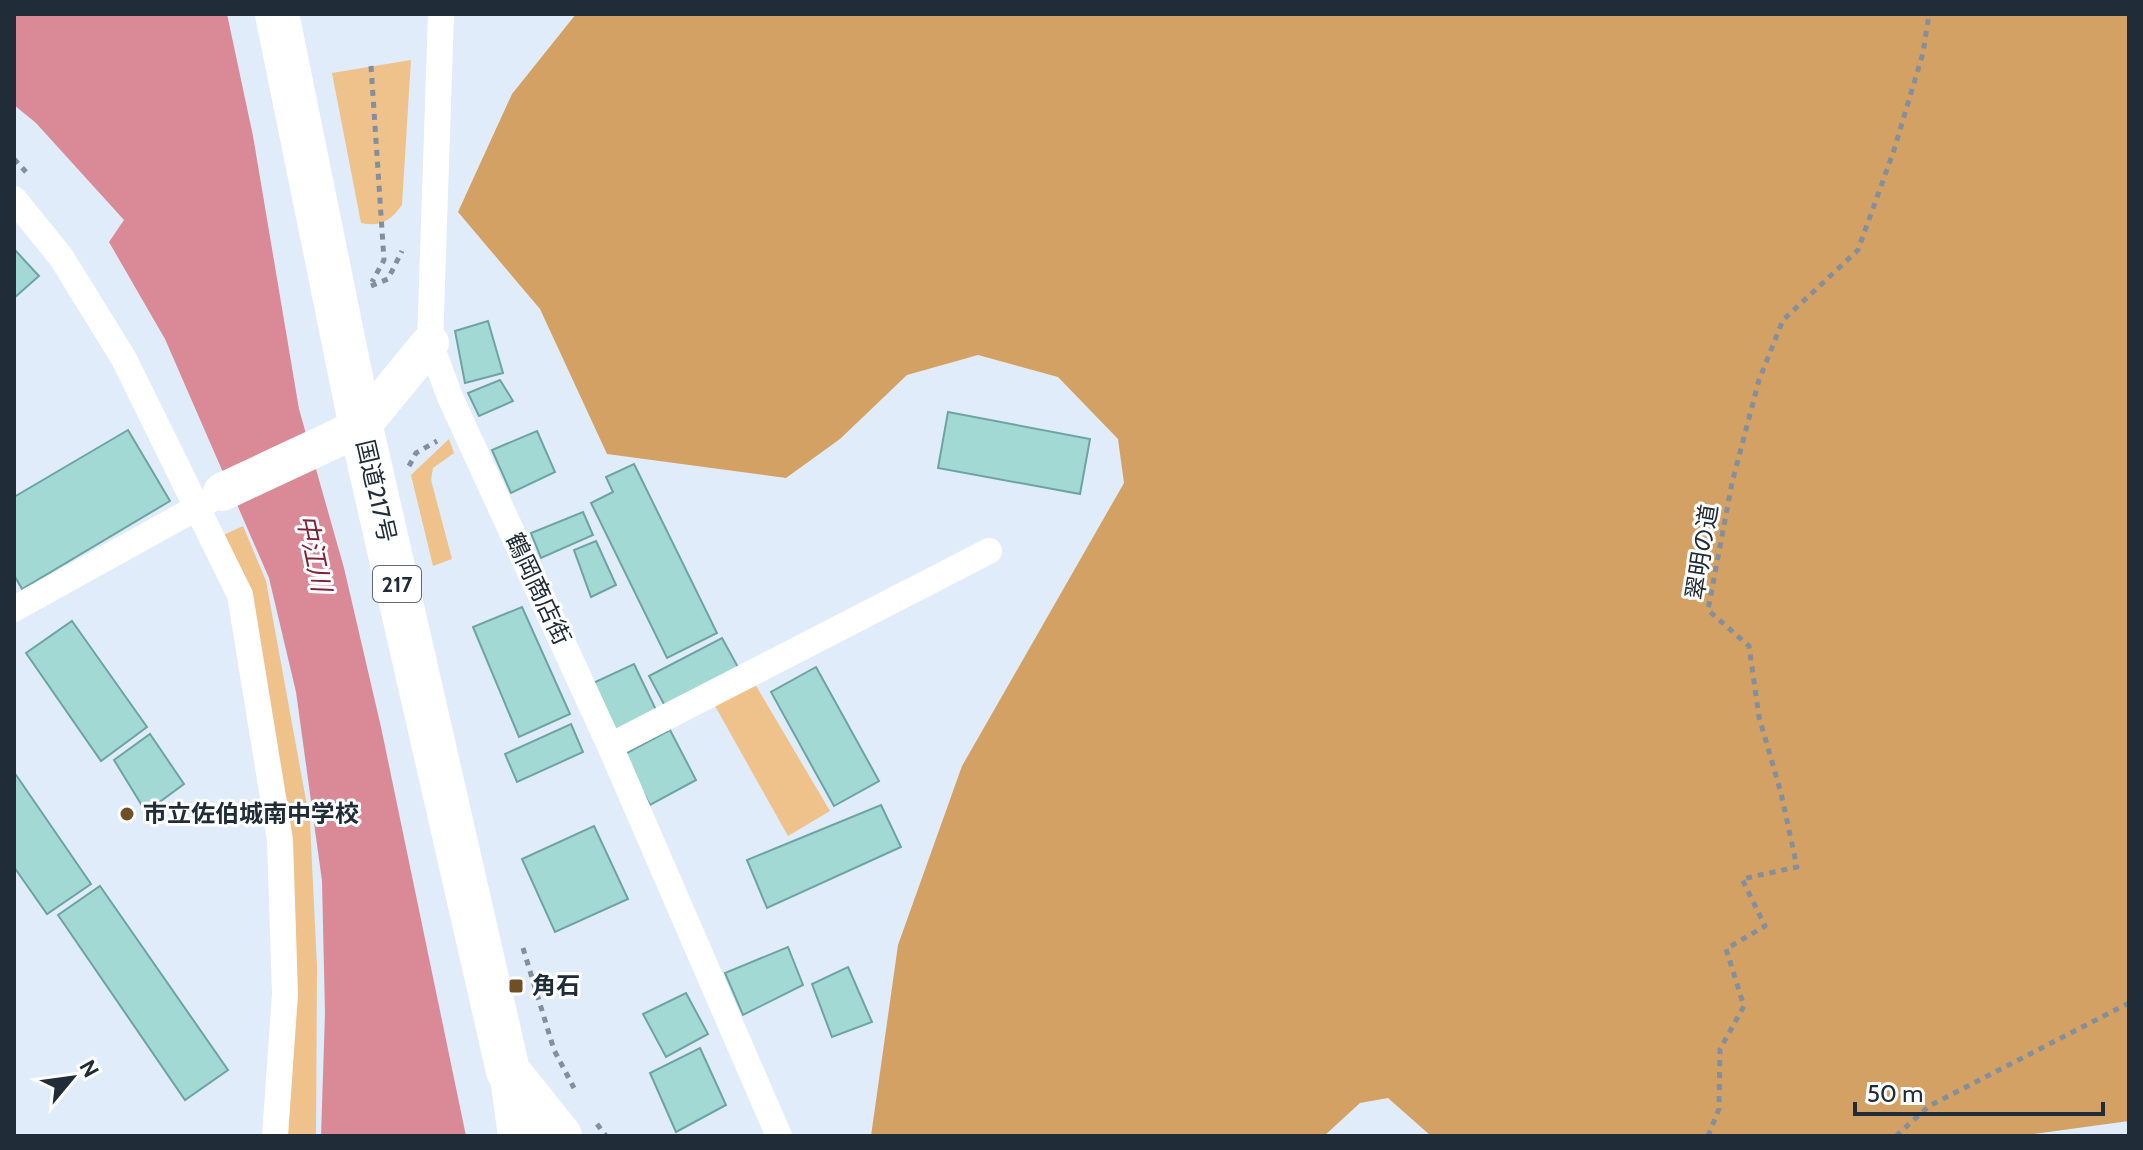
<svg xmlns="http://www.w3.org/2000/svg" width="2143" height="1150" font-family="Cabin,'Noto Sans JP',sans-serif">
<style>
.green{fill:#efc18b}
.forest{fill:#d4a165}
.water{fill:#d98a96}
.building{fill:#a2d9d5;stroke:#6ea4a0;stroke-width:2}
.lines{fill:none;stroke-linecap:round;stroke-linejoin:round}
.path{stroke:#838f9c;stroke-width:5;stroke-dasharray:6 6;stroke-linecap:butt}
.street{stroke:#fff;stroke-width:26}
.secondary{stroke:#fff;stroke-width:38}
.highway{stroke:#fff;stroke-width:44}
.poi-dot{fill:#704f26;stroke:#fff;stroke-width:3}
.labels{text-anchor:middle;stroke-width:6;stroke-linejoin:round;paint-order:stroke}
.shield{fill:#fff;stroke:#636b74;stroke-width:2}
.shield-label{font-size:22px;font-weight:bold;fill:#202c38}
.street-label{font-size:24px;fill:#202c38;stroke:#fff}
.poi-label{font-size:24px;font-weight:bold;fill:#202c38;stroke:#fff;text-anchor:start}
.water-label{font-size:26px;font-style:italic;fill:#7e2139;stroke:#fff}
</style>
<rect width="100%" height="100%" fill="#e0ecfa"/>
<g class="green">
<path d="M 411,60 L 402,205 C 390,221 381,227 361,223 L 332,73 Z"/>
<polygon points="449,439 454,453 433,468 431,480 452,559 433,566 411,475"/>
<polygon points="243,526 266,581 310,822 317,966 316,1136 285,1136 293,998 219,537"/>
<polygon points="755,684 830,811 788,836 715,706"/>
</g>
<polygon class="forest" points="576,14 2129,14 2129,1121 2019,1136 1431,1136 1388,1098 1360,1103 1324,1136 871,1136 898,945 962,766 1124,483 1118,439 1058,377 978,355 907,375 840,439 786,478 607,454 540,309 458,212 512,94"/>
<polygon class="water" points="14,14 227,14 253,136 299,409 344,568 381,727 466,1136 321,1136 325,1013 322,881 296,692 269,578 165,339 109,242 124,220 36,123 14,105"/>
<g class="building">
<polygon points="14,249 39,276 14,298"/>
<polygon points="488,321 503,373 465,383 455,331"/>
<polygon points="500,380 513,401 479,416 468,393"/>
<polygon points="948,412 1090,439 1080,494 938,468"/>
<polygon points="128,430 170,501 22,589 14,575 14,497"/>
<polygon points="537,431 555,472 511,493 492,450"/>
<polygon points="634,464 717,633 667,658 591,503 613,492 606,477"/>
<polygon points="583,512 593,535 541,558 531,533"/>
<polygon points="596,541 616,585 591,597 574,550"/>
<polygon points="522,607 570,714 519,737 473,627"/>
<polygon points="72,621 147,727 101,761 26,653"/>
<polygon points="722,638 739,669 666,708 649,676"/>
<polygon points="634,664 657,712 614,733 591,684"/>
<polygon points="816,667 879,781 834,806 771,692"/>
<polygon points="571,724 583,752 517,782 505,754"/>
<polygon points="670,730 696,780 650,805 623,755"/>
<polygon points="150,734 184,784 146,812 114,760"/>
<polygon points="14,772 91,884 47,914 14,867"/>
<polygon points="881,805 901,847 767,908 747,860"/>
<polygon points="594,826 628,899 555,932 522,859"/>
<polygon points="100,886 228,1070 185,1100 58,915"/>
<polygon points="788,947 803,985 743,1015 725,973"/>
<polygon points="848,967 872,1022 832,1037 812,984"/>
<polygon points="686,993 708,1034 666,1057 643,1014"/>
<polygon points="700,1048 726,1105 676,1132 650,1073"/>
</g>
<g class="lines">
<g class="path">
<polyline points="371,66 384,260 372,282"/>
<polyline points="14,159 26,172"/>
<polyline points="371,286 388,279 402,251"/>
<polyline points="409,466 416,453 437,441"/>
<polyline points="523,948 554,1050 574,1088"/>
<polyline points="597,1124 606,1136"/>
<polyline points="1708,1136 1719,1109 1720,1049 1744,1006 1726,949 1765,926 1742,879 1797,867 1781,793 1759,717 1749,646 1708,610 1732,483 1759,380 1783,320 1858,250 1894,150 1923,53 1929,14"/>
<polyline points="1896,1136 1929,1106 2129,1003"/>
</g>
<g class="street">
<polyline points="441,14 430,343 450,397 610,746 779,1136"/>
<polyline points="14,199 61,257 124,359 240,595 280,840 285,994 275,1136"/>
<polyline points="14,609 209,501"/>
<polyline points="610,746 989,551"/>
</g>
<g class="secondary">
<polyline points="222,492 361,427 430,343"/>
<polyline points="508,1071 517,1136"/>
</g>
<polyline class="highway" points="277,14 361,427 508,1071 560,1136"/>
</g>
<g class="poi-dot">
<circle cx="127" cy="814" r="8"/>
<rect x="508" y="978" width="16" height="16" rx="4"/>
</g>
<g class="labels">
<rect class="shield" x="373" y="566" width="48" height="36" rx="6"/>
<g class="shield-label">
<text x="397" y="592">217</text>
</g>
<g class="street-label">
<text transform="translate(376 491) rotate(77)" y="8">国道217号</text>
<text transform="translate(1702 552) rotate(-81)" y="8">翠明の道</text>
<text transform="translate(538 589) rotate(65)" y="8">鶴岡商店街</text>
</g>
<g class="poi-label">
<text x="143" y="822">市立佐伯城南中学校</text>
<text x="532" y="994">角石</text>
</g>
<g class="water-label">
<text transform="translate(314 553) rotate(78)" y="9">中江川</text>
</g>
</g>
<rect width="2143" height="1150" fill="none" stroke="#202c38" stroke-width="32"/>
<g transform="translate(72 1078) rotate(61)" stroke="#ffffff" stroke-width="6" paint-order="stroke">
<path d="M0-6L14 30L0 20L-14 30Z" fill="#202c38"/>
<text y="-12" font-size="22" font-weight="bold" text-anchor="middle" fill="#202c38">N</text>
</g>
<path d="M1855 1102v12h248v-12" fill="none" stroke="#202c38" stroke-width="4"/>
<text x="1867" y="1102" font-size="24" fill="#202c38" stroke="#ffffff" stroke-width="6" paint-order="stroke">50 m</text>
</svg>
